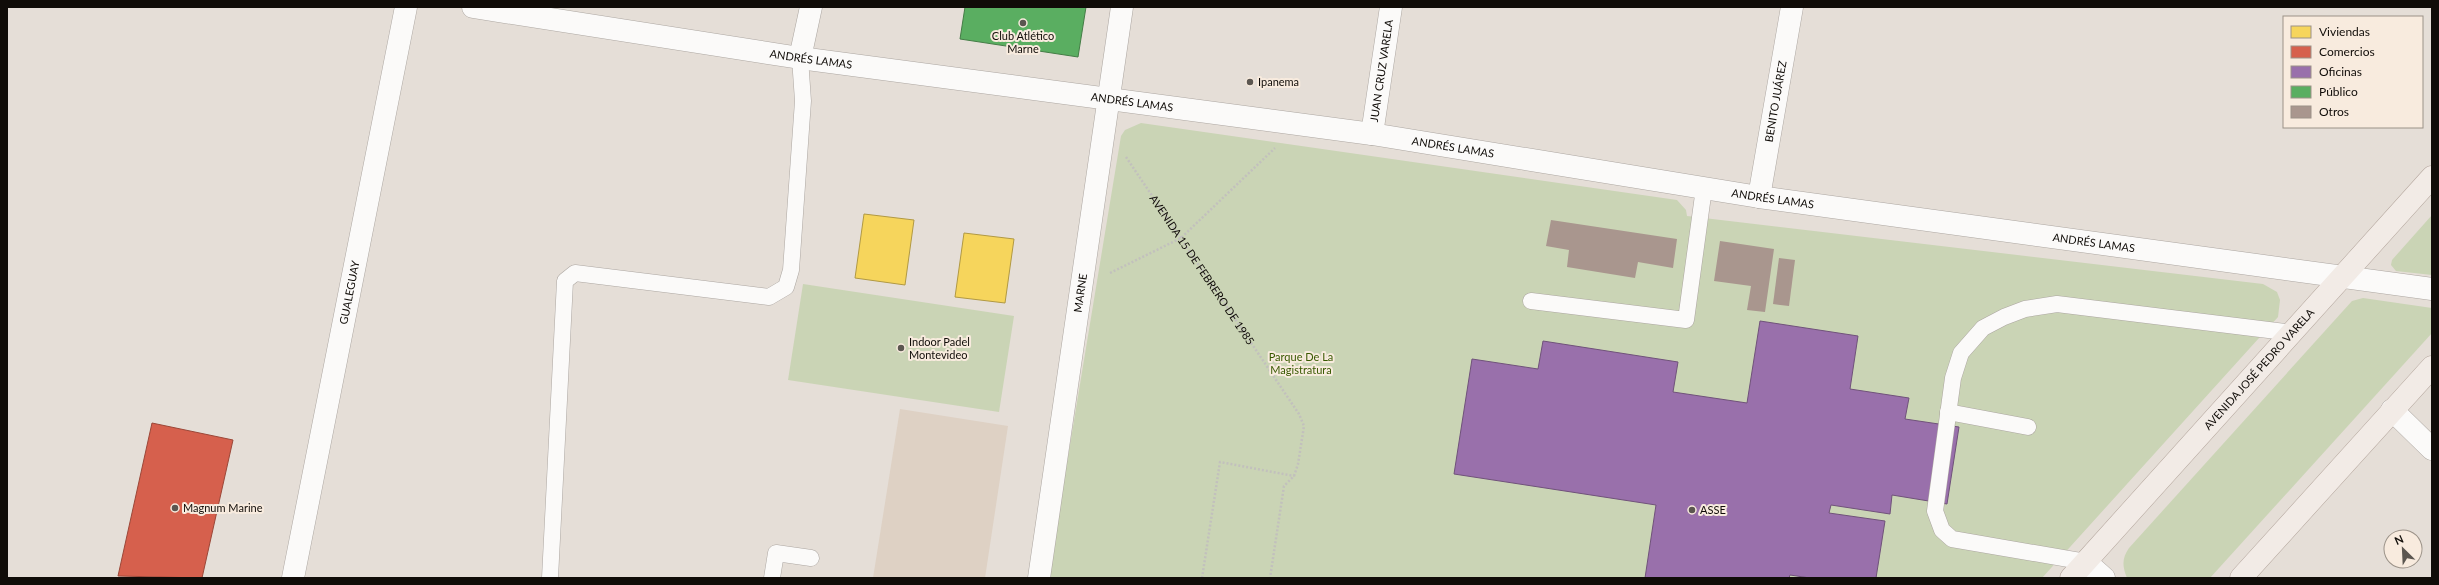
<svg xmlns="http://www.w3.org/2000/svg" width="2439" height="585" font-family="Lato,sans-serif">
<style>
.built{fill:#ded1c4}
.green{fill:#cad4b5}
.homes{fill:#f6d55c;stroke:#b19943}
.shops{fill:#d6604d;stroke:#9b4738}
.offices{fill:#9970ab;stroke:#70527a}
.public{fill:#5aae61;stroke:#447d46}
.building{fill:#a9968e}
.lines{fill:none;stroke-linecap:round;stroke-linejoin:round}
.service-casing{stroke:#aca6a1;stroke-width:17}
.minor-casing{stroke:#aca6a1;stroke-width:23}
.primary-casing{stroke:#b4a69d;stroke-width:23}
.path{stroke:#c2c0bd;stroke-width:2.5;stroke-dasharray:2 2;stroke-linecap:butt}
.service{stroke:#fbfaf9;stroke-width:16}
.minor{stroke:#fbfaf9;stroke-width:22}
.primary{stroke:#f2ebe6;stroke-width:22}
.poi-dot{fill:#5b5650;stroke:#f8ebde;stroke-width:1.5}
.labels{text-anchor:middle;stroke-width:4;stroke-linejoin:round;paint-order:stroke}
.poi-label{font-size:11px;fill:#100c08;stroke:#f8ebde;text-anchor:start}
.street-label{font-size:11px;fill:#100c08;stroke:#f8ebde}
.park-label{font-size:11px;fill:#385900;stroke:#f8ebde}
</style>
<rect width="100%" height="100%" fill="#e5ded7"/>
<polygon class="built" points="900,409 1008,426 985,578 873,578"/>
<g class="green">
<polygon points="1141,123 1677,200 1686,210 1687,216 2263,284 2277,292 2280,300 2278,317 2042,578 1048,578 1121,136 1125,130"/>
<polygon points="2432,215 2432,275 2396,271 2391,265 2392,260"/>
<polygon points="803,284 1014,316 999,412 788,380"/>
<path d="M 2363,298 L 2432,308 L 2432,333 L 2210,578 L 2127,578 C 2122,566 2122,558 2129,548 L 2352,301 Z"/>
</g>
<g class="homes">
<polygon points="864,214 914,220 905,285 855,278"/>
<polygon points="964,233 1014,239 1005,303 955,297"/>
</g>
<polygon class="shops" points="152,423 233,440 202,578 118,576"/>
<polygon class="offices" points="1760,321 1858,336 1850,389 1909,398 1905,419 1959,427 1947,504 1892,495 1890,514 1831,505 1829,513 1885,521 1876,578 1810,578 1790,575 1789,578 1645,578 1656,505 1454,474 1472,359 1538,369 1543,341 1678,362 1673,392 1747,403"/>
<polygon class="public" points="965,7 1086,7 1078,57 960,39"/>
<g class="building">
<polygon points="1551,220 1677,239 1673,268 1638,262 1635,278 1567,267 1569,250 1546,246"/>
<polygon points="1720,241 1774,249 1765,312 1747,310 1751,286 1714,281"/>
<polygon points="1779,258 1795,260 1789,306 1773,304"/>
</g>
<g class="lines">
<g class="service-casing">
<g id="service">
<polyline points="1531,301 1686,320 1704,188"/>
<polyline points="1948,412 2028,427"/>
<polyline points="2086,562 1952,539 1942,530 1935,511 1953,378 1961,353 1983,328 2004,317 2025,309 2057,304 2293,333"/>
<polyline points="550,578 565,281 575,273 769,297 786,287 791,270 803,101 800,58"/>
<polyline points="772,578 776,553 811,558"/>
</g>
</g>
<g class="minor-casing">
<g id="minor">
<path id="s2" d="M 473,7 L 800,58 L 1372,134 L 1759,197 L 2432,289"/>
<polyline points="800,58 811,7"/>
<path id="s3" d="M 1372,134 L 1391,7"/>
<path id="s4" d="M 1759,197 L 1792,7"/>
<polyline points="2392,410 2432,449"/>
<polyline points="2086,562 2104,578"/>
<path id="s5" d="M 293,578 L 406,7"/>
<path id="s6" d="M 1039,578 L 1122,7"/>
</g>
</g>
<g class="primary-casing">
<g id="primary">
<path id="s7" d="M 2071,578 L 2432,177"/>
<polyline points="2241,578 2432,367"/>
</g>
</g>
<g class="path">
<path id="s1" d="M 1126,157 L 1299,414 L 1304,426 L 1298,464 L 1294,476 L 1284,486 L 1270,578"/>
<polyline points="1110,273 1181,238 1275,148"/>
<polyline points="1202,578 1220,462 1294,476"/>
</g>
<use href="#service" class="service"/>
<use href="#minor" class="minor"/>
<use href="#primary" class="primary"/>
</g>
<g class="poi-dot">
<circle cx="1023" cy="23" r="4"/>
<circle cx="1250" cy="82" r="4"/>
<circle cx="901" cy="348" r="4"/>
<circle cx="175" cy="508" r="4"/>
<circle cx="1692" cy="510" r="4"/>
</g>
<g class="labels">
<g class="poi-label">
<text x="1023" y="40" text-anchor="middle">Club Atlético<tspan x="1023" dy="13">Marne</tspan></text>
<text x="1258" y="86">Ipanema</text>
<text x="909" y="346">Indoor Padel<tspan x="909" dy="13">Montevideo</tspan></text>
<text x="183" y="512">Magnum Marine</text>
<text x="1700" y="514">ASSE</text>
</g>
<g class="street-label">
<text dy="4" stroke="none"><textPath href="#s2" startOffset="342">ANDRÉS LAMAS</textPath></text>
<text dy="4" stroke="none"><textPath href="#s3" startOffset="64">JUAN CRUZ VARELA</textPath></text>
<text dy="4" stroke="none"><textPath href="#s4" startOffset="97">BENITO JUÁREZ</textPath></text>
<text dy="4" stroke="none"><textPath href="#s2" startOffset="666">ANDRÉS LAMAS</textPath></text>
<text dy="4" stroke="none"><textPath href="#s2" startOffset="990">ANDRÉS LAMAS</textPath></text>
<text dy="4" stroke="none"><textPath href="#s2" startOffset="1314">ANDRÉS LAMAS</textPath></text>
<text dy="4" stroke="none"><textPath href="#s2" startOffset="1638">ANDRÉS LAMAS</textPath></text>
<text dy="4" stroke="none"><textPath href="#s1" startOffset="136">AVENIDA 15 DE FEBRERO DE 1985</textPath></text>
<text dy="4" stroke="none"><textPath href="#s5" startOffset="291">GUALEGUAY</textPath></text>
<text dy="4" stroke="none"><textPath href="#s6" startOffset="288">MARNE</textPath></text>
<text dy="4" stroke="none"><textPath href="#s7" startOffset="281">AVENIDA JOSÉ PEDRO VARELA</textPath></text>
</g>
<g class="park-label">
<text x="1301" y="361">Parque De La<tspan x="1301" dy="13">Magistratura</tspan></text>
</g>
</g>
<rect width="2439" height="585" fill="none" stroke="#100c08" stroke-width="16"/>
<rect x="2283" y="16" width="140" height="112" fill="#f8ebde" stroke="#9b9288"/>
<rect x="2291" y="26" width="20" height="12" fill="#f6d55c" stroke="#9b9288"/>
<text x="2319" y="36" font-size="12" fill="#100c08">Viviendas</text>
<rect x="2291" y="46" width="20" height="12" fill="#d6604d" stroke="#9b9288"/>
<text x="2319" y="56" font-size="12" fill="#100c08">Comercios</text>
<rect x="2291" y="66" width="20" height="12" fill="#9970ab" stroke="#9b9288"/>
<text x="2319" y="76" font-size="12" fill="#100c08">Oficinas</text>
<rect x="2291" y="86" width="20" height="12" fill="#5aae61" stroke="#9b9288"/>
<text x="2319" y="96" font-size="12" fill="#100c08">Público</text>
<rect x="2291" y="106" width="20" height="12" fill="#a9968e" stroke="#9b9288"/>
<text x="2319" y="116" font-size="12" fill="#100c08">Otros</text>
<g transform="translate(2403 549) rotate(336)"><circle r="19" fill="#f8ebde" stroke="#9b9288"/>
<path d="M0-3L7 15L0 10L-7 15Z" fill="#5b5650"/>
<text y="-6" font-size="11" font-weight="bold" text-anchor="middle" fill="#100c08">N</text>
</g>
</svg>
